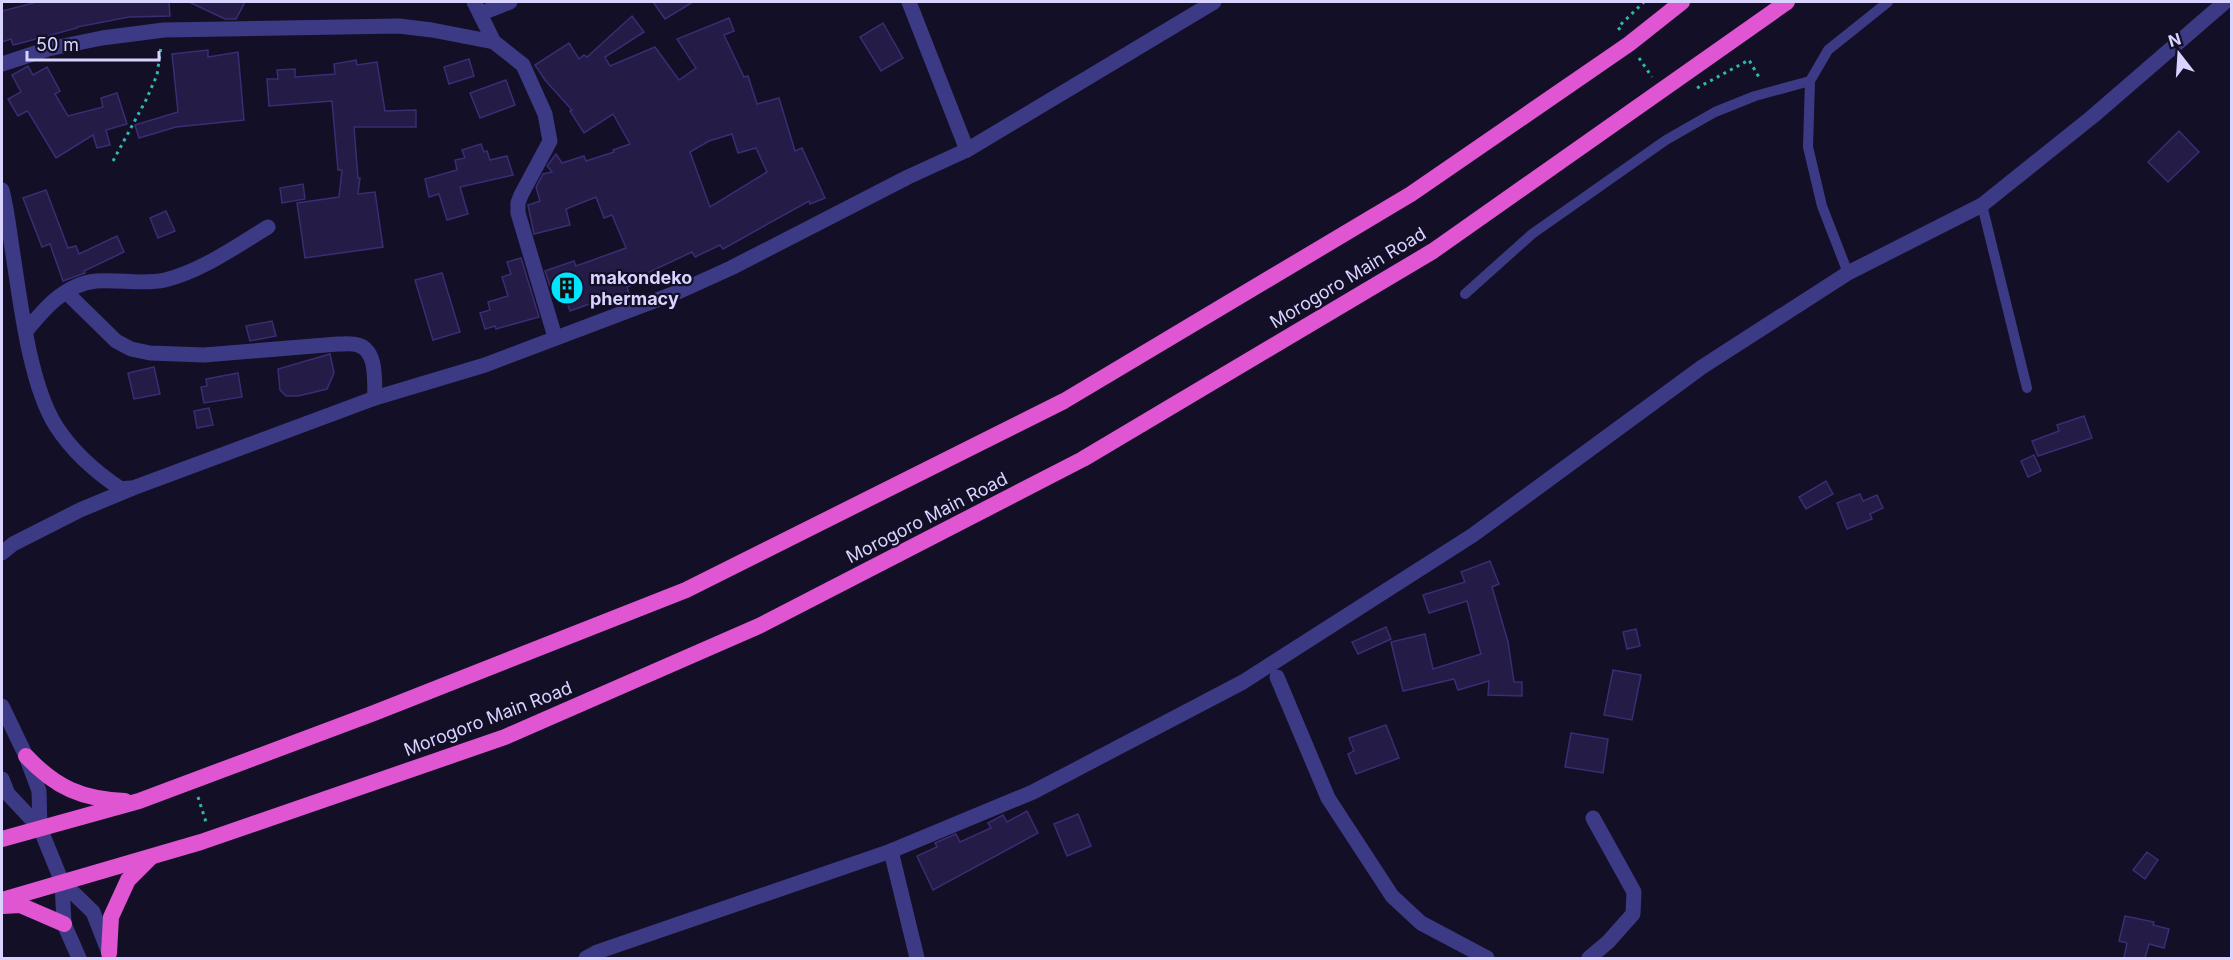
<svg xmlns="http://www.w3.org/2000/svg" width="2233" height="960" font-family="Inter,sans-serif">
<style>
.building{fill:#241b47;stroke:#3b2d73;stroke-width:1.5;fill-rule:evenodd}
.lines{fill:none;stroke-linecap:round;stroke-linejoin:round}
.path{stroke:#2fb8b0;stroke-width:3;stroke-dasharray:3 4.5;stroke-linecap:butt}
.service{stroke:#3d3a85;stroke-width:10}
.minor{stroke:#3d3a85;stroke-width:15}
.tertiary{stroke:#3d3a85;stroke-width:15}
.trunk{stroke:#e055d1;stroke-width:16}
.labels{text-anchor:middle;stroke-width:4.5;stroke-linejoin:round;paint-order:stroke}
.poi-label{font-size:18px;font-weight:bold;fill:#d9d4ff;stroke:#130f26;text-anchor:start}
.street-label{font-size:18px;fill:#d9d4ff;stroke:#130f26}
</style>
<rect width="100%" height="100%" fill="#130f26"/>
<g class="building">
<polygon points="37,2 169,2 170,16 129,17 77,27 77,28 21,43 13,45 11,39 2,42 2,11"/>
<polygon points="189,2 245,2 236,19 225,19"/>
<polygon points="653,2 693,2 665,19"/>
<path d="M 632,16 L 644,32 L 605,57 L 610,66 L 655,47 L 679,80 L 696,68 L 677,39 L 729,18 L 734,31 L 724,35 L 744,77 L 748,76 L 757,104 L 779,98 L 795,151 L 802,148 L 825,198 L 810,204 L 809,201 L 723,249 L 720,245 L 695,257 L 692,252 L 643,275 L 645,280 L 627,287 L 630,296 L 605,305 L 603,299 L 570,311 L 563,291 L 553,295 L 545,271 L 574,261 L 576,266 L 626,248 L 612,215 L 604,218 L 596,197 L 566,209 L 570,225 L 534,234 L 528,205 L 540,201 L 536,187 L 543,174 L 552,172 L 547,166 L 556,154 L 562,163 L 584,156 L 586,161 L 614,152 L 613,150 L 630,144 L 613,114 L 584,133 L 570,111 L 572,110 L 545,80 L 535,65 L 569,43 L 579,59 L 584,55 L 587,57 ZM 732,134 L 738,153 L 756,148 L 767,172 L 710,207 L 690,152 L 709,141 Z"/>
<polygon points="883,23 903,58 881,71 860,37"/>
<polygon points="208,50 208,57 238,52 244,120 176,127 139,138 135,125 178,112 172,54"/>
<polygon points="469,59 474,76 449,84 444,67"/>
<polygon points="356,60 357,65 377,62 385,111 416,110 416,127 354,127 358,178 360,178 358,194 375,192 383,247 305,258 297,203 339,197 342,170 338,170 332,101 269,106 267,79 278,79 277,70 295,69 295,77 335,74 334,64"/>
<polygon points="28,66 33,75 47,67 60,91 55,94 68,116 103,107 101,98 117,93 127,124 106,130 110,145 97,148 93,135 56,158 29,113 27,111 18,116 8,99 21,92 12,75"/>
<polygon points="506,80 515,105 480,118 470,93"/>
<polygon points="2179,131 2199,152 2168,182 2148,162"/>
<polygon points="481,144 484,152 487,151 490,160 507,156 513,175 460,187 468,214 447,220 439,194 429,197 425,179 457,170 455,160 465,158 462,150"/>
<polygon points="303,184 305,199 282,203 280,188"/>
<polygon points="46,190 68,248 76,246 79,254 117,236 124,252 84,271 85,273 63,281 50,244 42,247 23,198"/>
<polygon points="166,211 175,231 158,238 150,218"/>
<polygon points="521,258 539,317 496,329 495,326 485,329 480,313 490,310 488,302 508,296 502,277 511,274 507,262"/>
<polygon points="442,273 460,332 433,340 415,280"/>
<polygon points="272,321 276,336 250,341 246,326"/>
<polygon points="330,354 334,373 327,389 298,396 286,396 280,390 278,369"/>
<polygon points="154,367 160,394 134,399 128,373"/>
<polygon points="238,373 242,397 204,403 201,387 207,386 206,379"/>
<polygon points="209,408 213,425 197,428 194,411"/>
<polygon points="2084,416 2092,438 2038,456 2032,441 2059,431 2057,425"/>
<polygon points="2034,455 2041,471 2028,477 2021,461"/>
<polygon points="1826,481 1833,494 1806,509 1799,497"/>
<polygon points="1860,494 1863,501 1877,495 1883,508 1870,514 1872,519 1847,529 1837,503"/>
<polygon points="1490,561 1499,584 1492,587 1508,642 1514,682 1522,682 1522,696 1488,695 1489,681 1458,690 1454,679 1403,691 1391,642 1425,634 1433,669 1481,654 1467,601 1429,613 1423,595 1465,582 1461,572"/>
<polygon points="1386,627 1391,639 1358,654 1352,642"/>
<polygon points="1636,629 1640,646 1627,649 1623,632"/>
<polygon points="1613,670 1641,675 1632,720 1604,715"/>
<polygon points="1386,725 1399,758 1356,774 1348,754 1354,751 1349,738"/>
<polygon points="1571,733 1608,739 1603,773 1565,767"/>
<polygon points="1027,811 1038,833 933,890 917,856 937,847 935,843 956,834 960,842 991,828 988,823 1003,815 1007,822"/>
<polygon points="1078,814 1091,846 1067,856 1054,824"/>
<polygon points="2147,852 2158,860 2145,879 2133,870"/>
<polygon points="2125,916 2154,922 2153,925 2169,929 2164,948 2149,944 2145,958 2124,958 2127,943 2119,941"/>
</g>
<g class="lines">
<g class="path">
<polyline points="1620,30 1618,27 1644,2"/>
<polyline points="1639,58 1652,77"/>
<polyline points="1697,88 1749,60 1760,79"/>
<polyline points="113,161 146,100 157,75 161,47"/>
<polyline points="198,797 206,822"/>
</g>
<g class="service">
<polyline points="1982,205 2027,388"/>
<polyline points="1848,273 1822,206 1808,147 1810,81 1828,50 1888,2"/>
<polyline points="1465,294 1532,234 1666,140 1715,112 1755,96 1810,81"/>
</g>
<g class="minor">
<polyline points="474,2 494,42 523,65 545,114 550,141 521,195 518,203 518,213 555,337"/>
<polyline points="909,2 967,150"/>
<polyline points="482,13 510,2"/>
<polyline points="2,64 48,49 102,38 164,30 399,26 432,30 494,42"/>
<path d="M 2,190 C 7,209 9,229 12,248 C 20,298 29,384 56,426 C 72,451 97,473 121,489 L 130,488"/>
<path d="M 66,292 L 116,341 L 131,349 L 150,353 L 204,355 L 338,344 C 344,344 352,343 358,345 C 378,351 374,382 375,398"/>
<path d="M 26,331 C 44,309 65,284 96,281 C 119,279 142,285 165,280 C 202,271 236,246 268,227"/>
<polyline points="2,553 13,544 80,510 133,488 375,398 485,365 678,292 731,268 908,177 967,150 1214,2"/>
<polyline points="1277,677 1328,798 1392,896 1421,923 1487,958"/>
<polyline points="2,706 26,756 39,791 40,828"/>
<polyline points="2,779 8,794 40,828"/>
<polyline points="891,851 917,958"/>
<polyline points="586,958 597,952 891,851 1033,792 1243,682 1473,535 1702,367 1848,273 1982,205 2092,117 2225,2"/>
<polyline points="1589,958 1608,942 1633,914 1634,892 1593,818"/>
</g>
<g class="tertiary">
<polyline points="40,828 62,882 64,924 79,958"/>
<polyline points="62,882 93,912 109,953"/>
</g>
<g class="trunk">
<path d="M 26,756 C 56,788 82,799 125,801"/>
<polyline points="2,839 139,801 374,713 686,590 1064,401 1411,194 1629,44 1682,2"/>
<polyline points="2,900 201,842 505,737 761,625 1083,459 1433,251 1787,2"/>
<polyline points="3,906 20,905 64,924"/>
<polyline points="109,953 111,917 128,880 151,857"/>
</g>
</g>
<defs>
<g id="building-disc" transform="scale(1.725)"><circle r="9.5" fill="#00e5ff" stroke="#130f26"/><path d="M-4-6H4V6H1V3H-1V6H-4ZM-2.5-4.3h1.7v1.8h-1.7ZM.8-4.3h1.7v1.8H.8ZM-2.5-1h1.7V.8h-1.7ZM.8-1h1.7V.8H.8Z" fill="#111"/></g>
</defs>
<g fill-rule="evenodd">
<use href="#building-disc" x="567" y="288"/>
</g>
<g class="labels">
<g class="poi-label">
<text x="590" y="284">makondeko<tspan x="590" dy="21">phermacy</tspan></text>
</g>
<g class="street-label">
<text transform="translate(1348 278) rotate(-31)" y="6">Morogoro Main Road</text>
<text transform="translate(927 518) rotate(-27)" y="6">Morogoro Main Road</text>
<text transform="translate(488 719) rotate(-21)" y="6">Morogoro Main Road</text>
</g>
</g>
<rect width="2233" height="960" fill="none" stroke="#d9d4ff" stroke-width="6"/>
<g transform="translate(2179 54) rotate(343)" stroke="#130f26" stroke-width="4.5" paint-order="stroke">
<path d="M0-4.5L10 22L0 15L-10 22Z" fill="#d9d4ff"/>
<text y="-9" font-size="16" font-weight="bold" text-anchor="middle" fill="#d9d4ff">N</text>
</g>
<path d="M27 51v9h132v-9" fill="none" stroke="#d9d4ff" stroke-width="3"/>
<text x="36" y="51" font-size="18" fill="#d9d4ff" stroke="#130f26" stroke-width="4.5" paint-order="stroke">50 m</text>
</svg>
